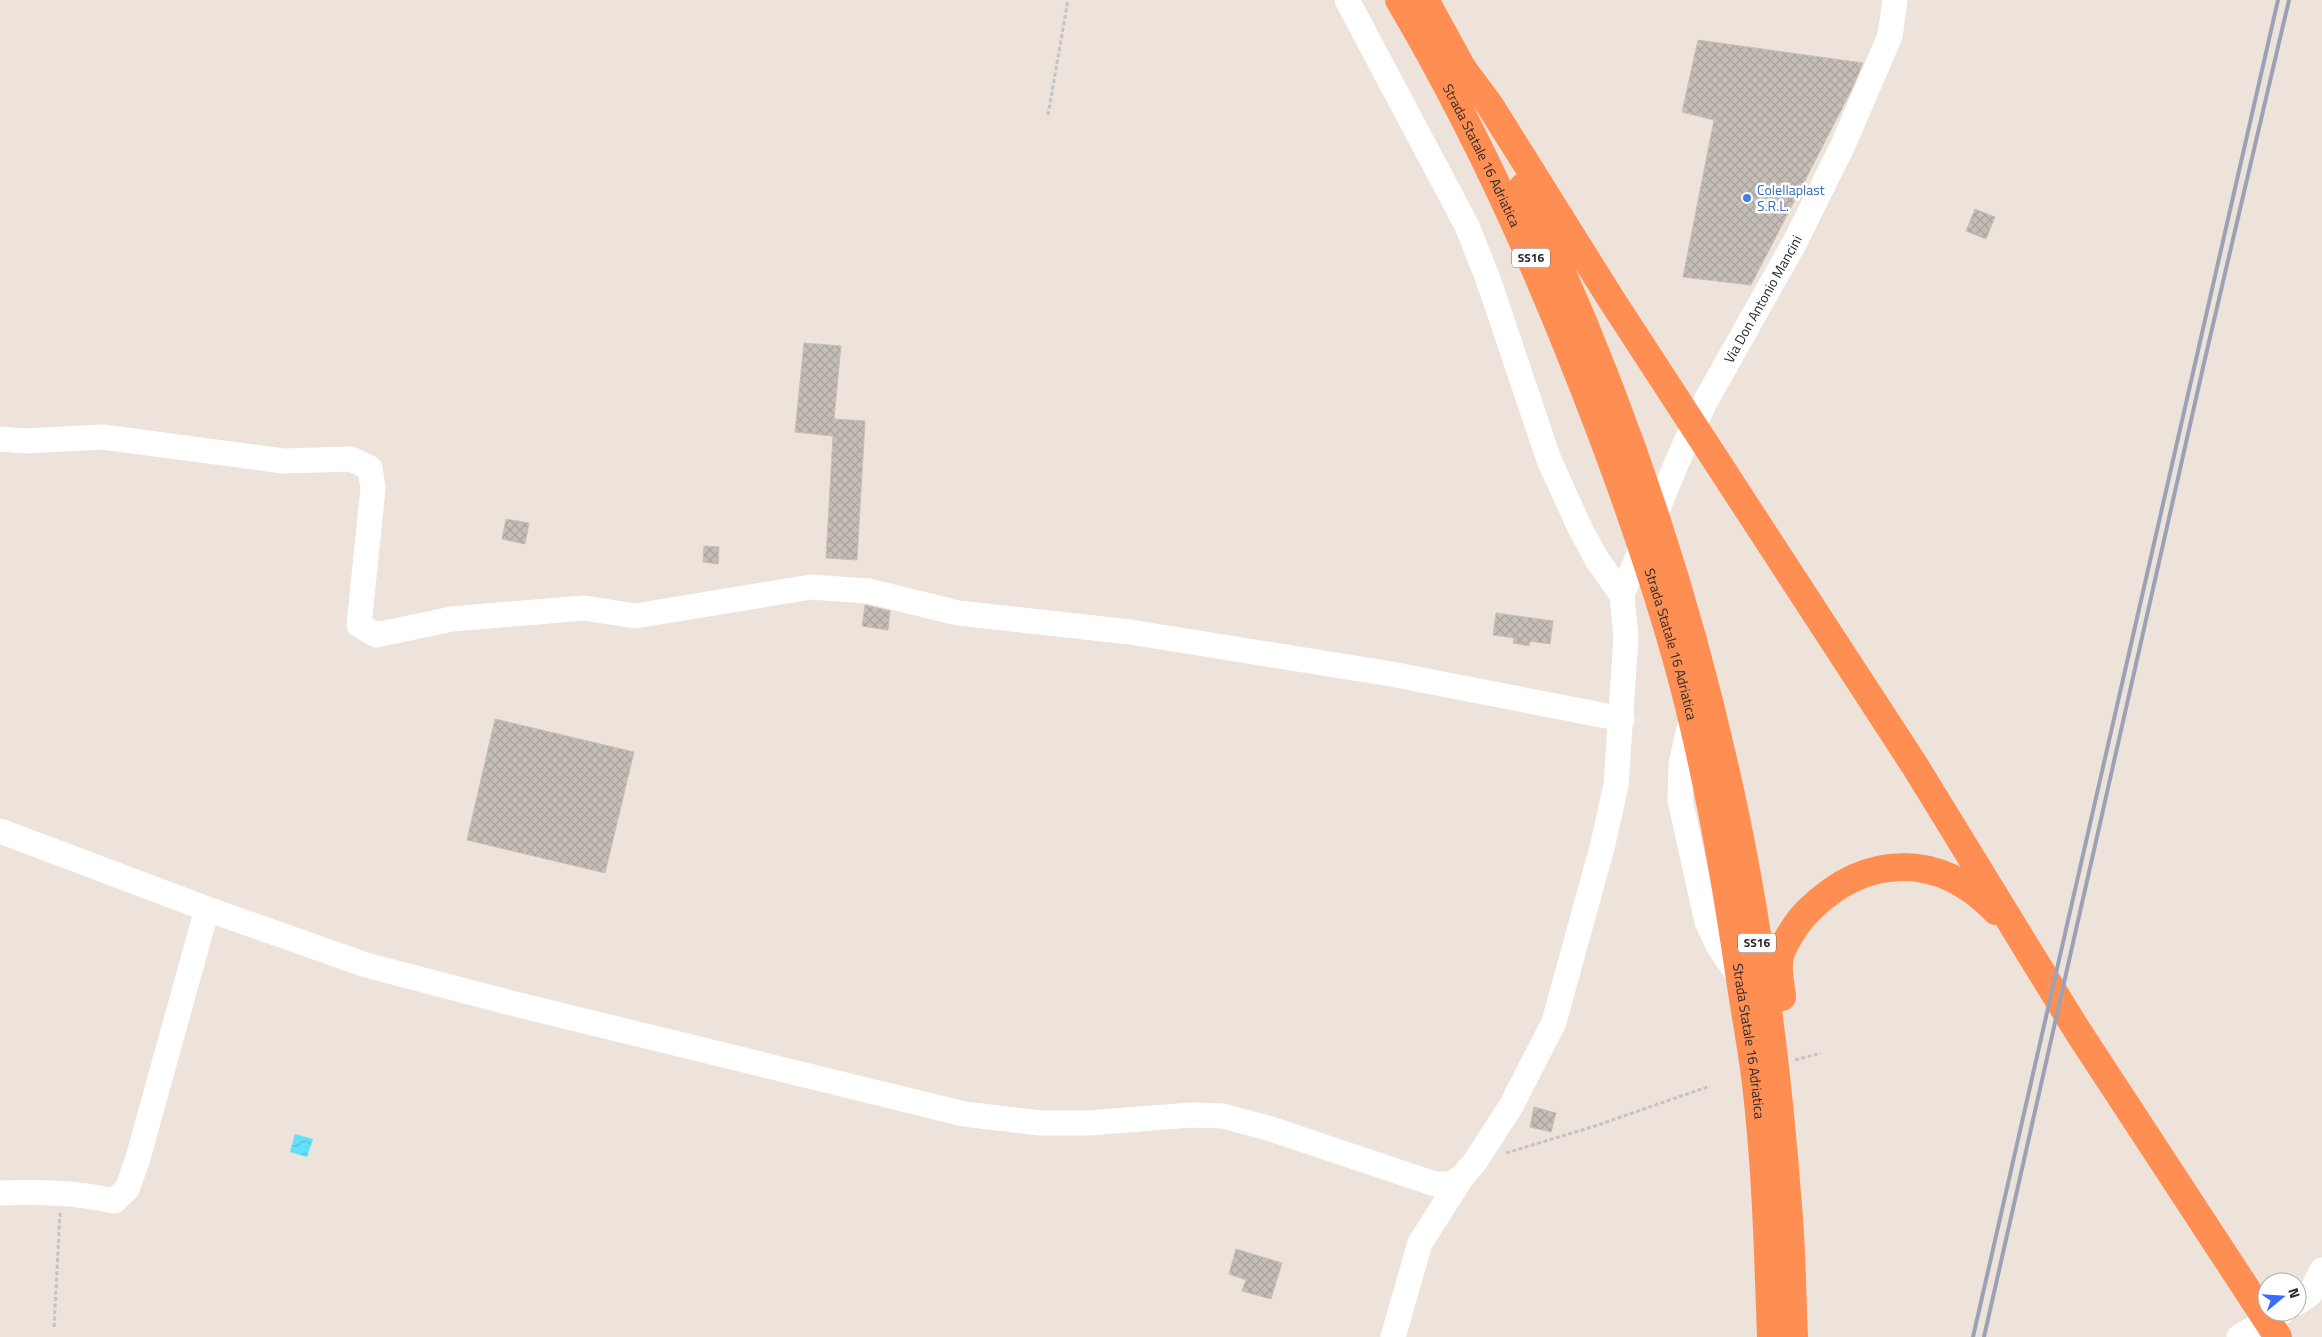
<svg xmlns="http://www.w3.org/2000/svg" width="2322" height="1337" font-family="'Titillium Web',sans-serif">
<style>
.water{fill:url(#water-waves)}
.building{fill:url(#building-cross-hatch);stroke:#c9bfb3}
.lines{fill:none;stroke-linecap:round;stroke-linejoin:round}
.path{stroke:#c3c3c3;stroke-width:3;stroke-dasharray:4 2.5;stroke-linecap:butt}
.minor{stroke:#fff;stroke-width:25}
.highway{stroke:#ff8e53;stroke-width:28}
.rail{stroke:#9ca2b6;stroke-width:4}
.shop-dot{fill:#3f7fe0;stroke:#fff;stroke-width:2}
.labels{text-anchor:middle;stroke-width:5;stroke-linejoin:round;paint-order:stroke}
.shield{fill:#fff;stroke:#6a6a6a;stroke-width:1}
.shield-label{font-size:12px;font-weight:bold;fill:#2a2a2a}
.street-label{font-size:14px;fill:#2a2a2a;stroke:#fff}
.shop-label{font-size:14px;fill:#366cbe;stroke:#fff;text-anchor:start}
</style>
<defs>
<pattern id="water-waves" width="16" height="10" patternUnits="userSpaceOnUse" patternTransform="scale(1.25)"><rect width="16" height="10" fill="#61e0fb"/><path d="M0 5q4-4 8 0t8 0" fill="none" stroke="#54c0d7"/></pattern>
<pattern id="building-cross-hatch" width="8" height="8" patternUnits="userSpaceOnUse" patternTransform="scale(1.25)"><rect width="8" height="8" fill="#c5beb6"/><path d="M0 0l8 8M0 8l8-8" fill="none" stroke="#a9a39d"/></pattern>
</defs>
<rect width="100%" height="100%" fill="#ede3da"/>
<polygon class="water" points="295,1134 313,1139 307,1157 290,1152"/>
<g class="building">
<polygon points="1698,40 1863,63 1851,91 1751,285 1683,277 1714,120 1682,112"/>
<polygon points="1975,209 1995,217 1986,239 1966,231"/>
<polygon points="804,343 841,346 834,419 865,421 857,560 826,558 833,436 795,432"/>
<polygon points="506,519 529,523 525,544 502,539"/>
<polygon points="704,546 719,547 718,564 703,562"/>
<polygon points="865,605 890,611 888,630 862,626"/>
<polygon points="1496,613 1553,621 1550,644 1530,641 1529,646 1513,643 1514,638 1493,635"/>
<polygon points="495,719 634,752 605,873 467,840"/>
<polygon points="1534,1107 1556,1113 1551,1132 1530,1127"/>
<polygon points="1236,1249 1282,1263 1271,1299 1242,1291 1246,1280 1229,1274"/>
</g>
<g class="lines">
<g class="path">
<polyline points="1048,115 1068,0"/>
<polyline points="1795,1060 1821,1053"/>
<polyline points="1506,1153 1595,1126 1710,1086"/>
<polyline points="54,1327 60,1213"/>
</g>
<g class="minor">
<polyline points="1347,0 1467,226 1488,279 1549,460 1579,526 1596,558 1622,595"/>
<polyline points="0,439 25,441 103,437 284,461 351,459 370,468 373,489 359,625 376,635 452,619 584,608 635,616 811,587 868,591 958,613 1130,632 1391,674 1622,719"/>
<polyline points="1691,720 1681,764 1680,800 1707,922 1719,947 1740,978"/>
<path id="s1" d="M 0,831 L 207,909 L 366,965 L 507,1002 L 964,1114 L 1040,1123 L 1089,1123 L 1191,1115 L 1223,1116 L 1271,1129 L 1435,1184 L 1450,1184 L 1462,1177 L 1475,1162 L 1511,1106 L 1554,1022 L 1603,844 L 1616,785 L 1626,638 L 1622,595 L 1680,455 L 1705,402 L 1795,242 L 1843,145 L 1890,36 L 1895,0"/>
<path d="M 0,1193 C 41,1192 74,1192 114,1201 L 127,1189 L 138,1158 L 207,909"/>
<polyline points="2297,1303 2310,1294 2322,1270"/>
<polyline points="1393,1337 1420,1243 1462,1177"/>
<polyline points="2239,1337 2282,1312"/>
</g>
<g class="highway">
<path id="s2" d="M 1399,0 C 1471,122 1530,250 1581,381 C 1618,475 1652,570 1679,668 C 1707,770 1725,875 1740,979 C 1745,1014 1752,1049 1756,1084 C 1766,1168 1768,1252 1771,1337"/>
<polyline points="1425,0 1471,84"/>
<polyline points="1463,69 1489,104 1611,299 1915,766 2077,1030 2278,1337"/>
<path d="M 1523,187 C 1611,371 1680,568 1725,768 C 1758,911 1777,1059 1788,1206 C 1792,1249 1792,1293 1794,1337"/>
<path d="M 1782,997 C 1781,986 1778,974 1779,963 C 1779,948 1798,921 1808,911 C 1866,853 1939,852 1996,911"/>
</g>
<g class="rail">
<polyline points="1973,1337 2278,0"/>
<polyline points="1984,1337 2204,363 2289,0"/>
</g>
</g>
<circle class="shop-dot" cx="1747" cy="198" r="5"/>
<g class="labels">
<g class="shield">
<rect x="1512" y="248.5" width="38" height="19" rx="4"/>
<rect x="1738" y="933.5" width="38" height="19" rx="4"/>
</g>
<g class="shield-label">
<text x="1531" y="262">SS16</text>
<text x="1757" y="947">SS16</text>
</g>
<g class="street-label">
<text dy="5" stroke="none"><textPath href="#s2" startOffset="176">Strada Statale 16 Adriatica</textPath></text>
<text dy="5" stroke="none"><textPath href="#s1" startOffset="2462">Via Don Antonio Mancini</textPath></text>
<text dy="5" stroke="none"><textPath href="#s2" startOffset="701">Strada Statale 16 Adriatica</textPath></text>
<text dy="5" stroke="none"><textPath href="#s2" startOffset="1106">Strada Statale 16 Adriatica</textPath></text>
</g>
<g class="shop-label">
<text x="1757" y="195">Colellaplast<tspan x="1757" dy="16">S.R.L.</tspan></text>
</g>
</g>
<g transform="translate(2282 1297) rotate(72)"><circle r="24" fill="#ffffff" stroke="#aaaaaa"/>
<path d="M0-4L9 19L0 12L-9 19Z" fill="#356dff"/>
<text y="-8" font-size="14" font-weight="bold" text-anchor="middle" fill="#2a2a2a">N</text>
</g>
</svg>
